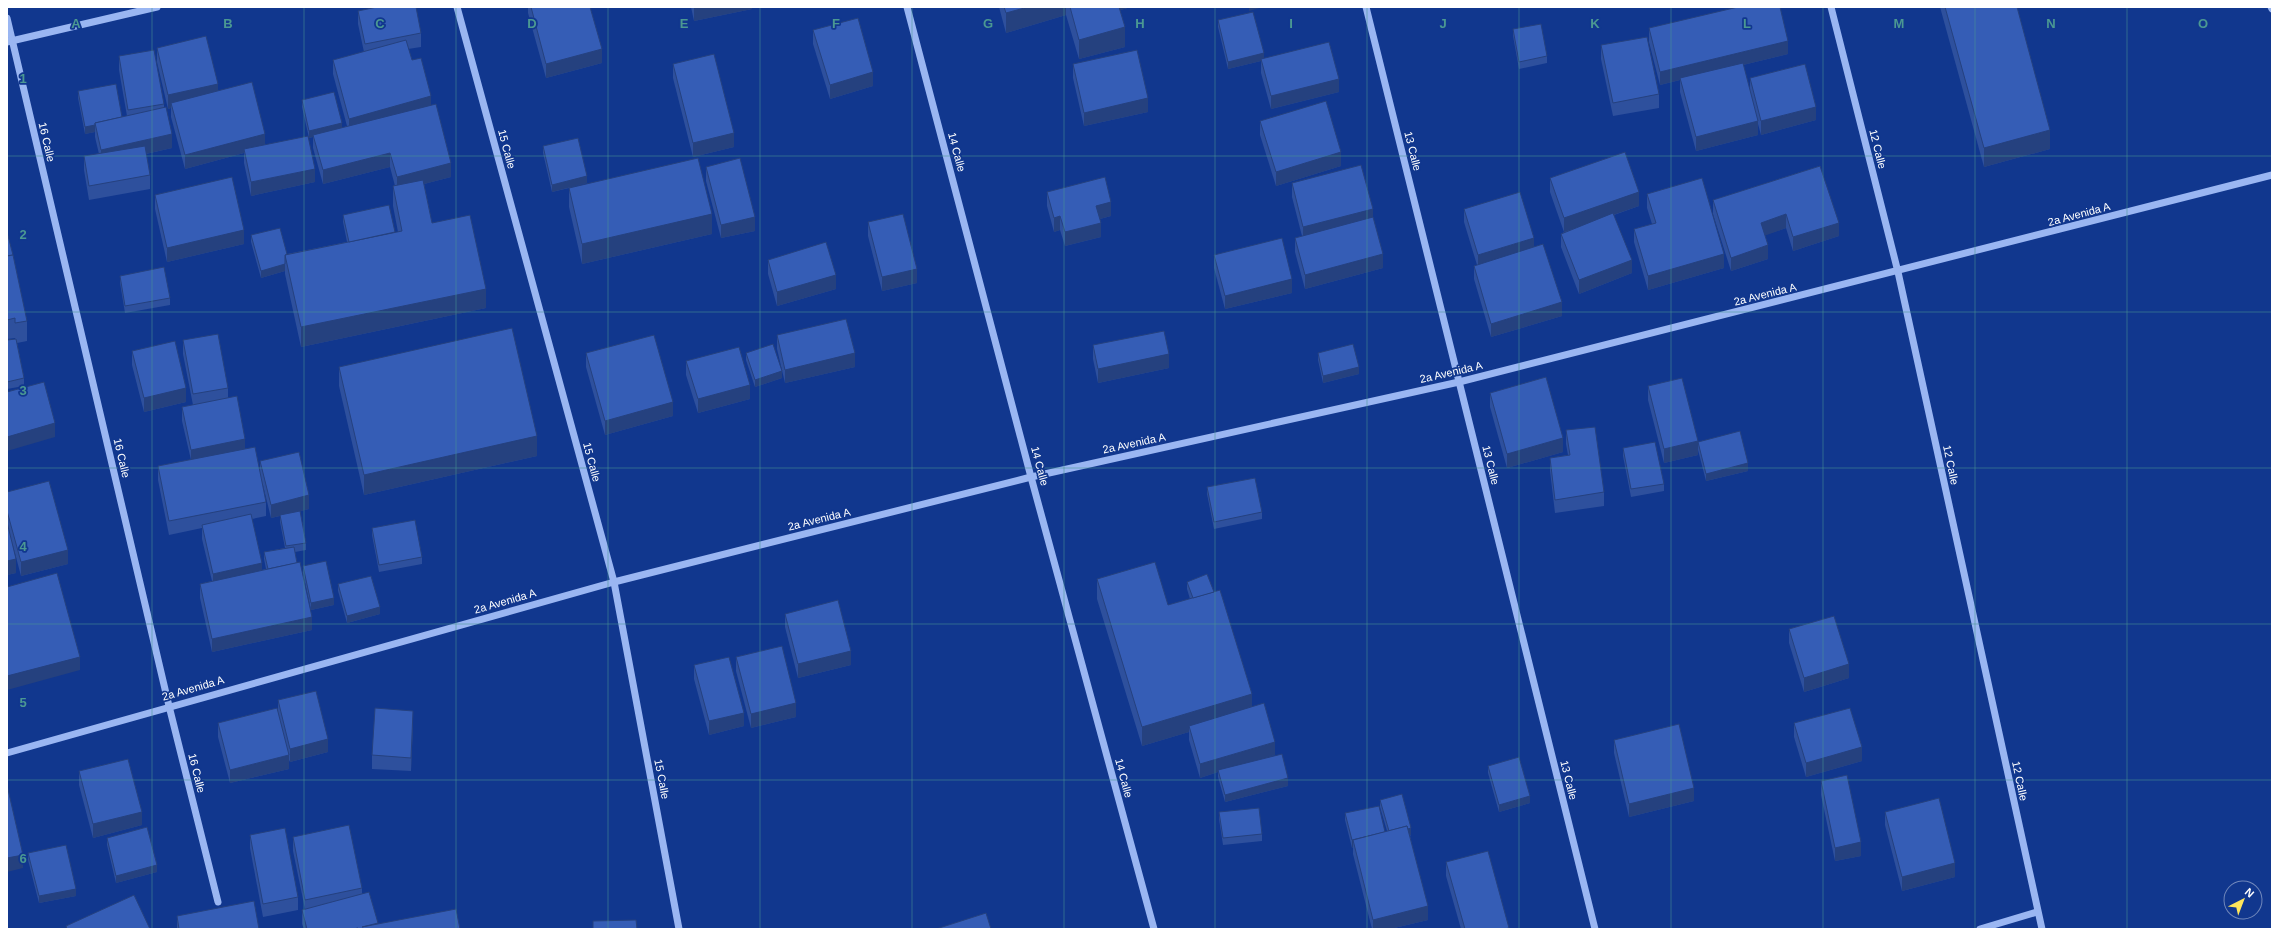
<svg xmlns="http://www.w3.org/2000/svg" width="2279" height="936" font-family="Arial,sans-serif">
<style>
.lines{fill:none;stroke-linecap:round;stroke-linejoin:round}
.minor{stroke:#9ab6f2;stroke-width:7}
.wall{fill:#2e509d;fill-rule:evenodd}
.shaded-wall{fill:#25417f}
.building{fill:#355db6;stroke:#25417f}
.grid{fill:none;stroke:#4b9892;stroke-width:1;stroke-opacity:0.55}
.labels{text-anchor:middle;stroke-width:3.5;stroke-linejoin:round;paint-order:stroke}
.street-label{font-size:11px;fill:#fff;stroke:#11378e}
.grid-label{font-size:13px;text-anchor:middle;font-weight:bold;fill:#4b9892;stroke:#11378e;stroke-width:3.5;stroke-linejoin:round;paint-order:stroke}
</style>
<rect width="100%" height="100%" fill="#11378e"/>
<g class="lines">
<g class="minor">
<polyline points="457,7 614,582 679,929"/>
<polyline points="907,7 1031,477 1154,929"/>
<polyline points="1366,7 1595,929"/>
<polyline points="1831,7 1898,272 2042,929"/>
<polyline points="2271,7 2272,9"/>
<polyline points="7,18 169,706 218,902"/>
<polyline points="7,42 157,7"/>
<polyline points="7,753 614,582 1031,477 1459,382 2272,175"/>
<polyline points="1980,929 2037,912"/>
</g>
</g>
<g class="wall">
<polygon points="528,7 590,7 602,63 546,78 528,13"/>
<polygon points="691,7 752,7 752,9 694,21"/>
<polygon points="999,7 1131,7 1120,10 1125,47 1079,59 1066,15 1006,33"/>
<polygon points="1940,7 2017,7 2050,149 1984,167"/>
<polygon points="358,11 421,33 421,47 408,49 412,60 431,105 451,177 424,184 432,223 486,308 301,347 285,274 285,271 261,278 251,242 251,235 287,254 347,242 343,222 343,215 395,232 398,232 393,206 393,186 395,186 390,167 323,184 313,148 313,137 309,138 302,107 302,100 342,128 347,126 333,74 333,60 364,52 358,24"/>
<polygon points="1218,20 1264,59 1339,92 1271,109 1261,73 1261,61 1228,69 1218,27"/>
<polygon points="1649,28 1788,54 1743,65 1750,91 1750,78 1816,120 1761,135 1758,124 1758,135 1696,151 1680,92 1680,80 1660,85 1649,42"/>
<polygon points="1513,29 1547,56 1547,63 1519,69 1513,36"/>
<polygon points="813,30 873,86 830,99 813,44"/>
<polygon points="1601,45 1659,94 1659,108 1613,116 1601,59"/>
<polygon points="157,48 218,91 265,145 315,182 251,196 244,163 244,153 185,169 171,117 171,108 168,109 157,62"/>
<polygon points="119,56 164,104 164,107 172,148 146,154 150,175 150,189 89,200 84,170 84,156 99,154 95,137 95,132 85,134 78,98 78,91 122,117 127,116 119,70"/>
<polygon points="673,64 734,147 693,157 673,78"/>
<polygon points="1073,64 1148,112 1084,126 1073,78"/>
<polygon points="1260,121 1341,166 1276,186 1260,135"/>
<polygon points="543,146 587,183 571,187 712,234 582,264 569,207 569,188 552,192 543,153"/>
<polygon points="1820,166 1839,236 1793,251 1786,228 1765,235 1768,259 1731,271 1713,214 1713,200"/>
<polygon points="706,167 755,231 721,238 706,181"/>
<polygon points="1550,178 1639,206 1614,215 1632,273 1579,294 1561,247 1561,234 1564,232 1550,192"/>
<polygon points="1292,183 1373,218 1383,268 1305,289 1295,252 1295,238 1302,236 1292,197"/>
<polygon points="1047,192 1111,216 1100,219 1101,237 1065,246 1060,230 1054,232 1047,206"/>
<polygon points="1647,194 1724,268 1648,290 1634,242 1634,229 1652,224 1647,208"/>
<polygon points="155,195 244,244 167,262 155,209"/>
<polygon points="1464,209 1534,247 1562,316 1491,337 1474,279 1474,266 1477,265 1464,222"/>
<polygon points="868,222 917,283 882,291 868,236"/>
<polygon points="7,232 27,321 27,341 17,343 24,378 24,386 7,389 7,340 15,339 15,338 7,339"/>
<polygon points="1214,255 1292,293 1225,309 1214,268"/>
<polygon points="768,260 836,289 777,306 768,274"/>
<polygon points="120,276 170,298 170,305 125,313 120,283"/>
<polygon points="777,335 855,367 785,383 777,349"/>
<path d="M 183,340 L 228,388 L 228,398 L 245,449 L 260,474 L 260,461 L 309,509 L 300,511 L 306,543 L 306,550 L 295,552 L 297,563 L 312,630 L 212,652 L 200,598 L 200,584 L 212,581 L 202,539 L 202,528 L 169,535 L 158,480 L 158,466 L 191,460 L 182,421 L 182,407 L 193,405 L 183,354 ZM 262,481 L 271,518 L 280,516 L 280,522 L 285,548 L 264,552 L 264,559 L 266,569 L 262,570 L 252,519 L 266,516 L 266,502 Z"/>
<polygon points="1093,345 1169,368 1098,383 1093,359"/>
<polygon points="132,351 186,402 144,412 132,365"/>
<polygon points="586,353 673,416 605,435 586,367"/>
<polygon points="746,353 782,378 755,387 746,360"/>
<polygon points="1318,353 1359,374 1323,383 1318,360"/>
<polygon points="686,361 750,399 698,413 686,375"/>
<polygon points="339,367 537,456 364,495 339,386"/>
<polygon points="1648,386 1698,442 1748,471 1706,481 1698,450 1698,455 1664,463 1648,400"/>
<polygon points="1490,393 1563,452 1507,468 1490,407"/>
<polygon points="1566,430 1604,492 1604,506 1555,513 1550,471 1550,458 1568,455 1566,444"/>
<polygon points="1623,448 1664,484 1664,491 1631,497 1623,456"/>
<polygon points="1207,487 1262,512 1262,519 1214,529 1207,494"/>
<polygon points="7,492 68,564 21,576 12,542 16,573 7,575"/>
<polygon points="372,528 422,557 422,564 379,572 372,535"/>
<polygon points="303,566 334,605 311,610 303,573"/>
<polygon points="1097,579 1168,605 1190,599 1187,589 1187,582 1252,707 1275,755 1266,758 1288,786 1225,802 1218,777 1218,772 1200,778 1189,740 1189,732 1142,746 1097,599"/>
<polygon points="338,584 380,614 347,623 338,591"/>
<polygon points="785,614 851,665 798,678 785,627"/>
<polygon points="1789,629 1849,678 1804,692 1789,643"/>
<polygon points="736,657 796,717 751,728 736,671"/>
<polygon points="694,665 744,726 709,735 694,679"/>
<polygon points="278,700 328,752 290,762 289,760 289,769 230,783 218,737 218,723 278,711"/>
<polygon points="1794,723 1862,761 1806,777 1794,737"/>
<polygon points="413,725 411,771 372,769 372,755"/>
<polygon points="1614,740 1694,801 1629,817 1614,753"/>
<polygon points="1488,766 1530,803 1499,812 1488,773"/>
<polygon points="79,771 142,825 93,838 79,785"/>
<polygon points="1821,781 1861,856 1835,861 1821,795"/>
<polygon points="1380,800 1411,835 1410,836 1428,920 1390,929 1372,929 1353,854 1353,847 1352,848 1345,820 1345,813 1385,832 1387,831 1380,807"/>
<polygon points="1219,812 1262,834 1262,841 1223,845 1219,819"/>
<polygon points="1885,812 1955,877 1902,891 1885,825"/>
<polygon points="250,835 298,897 298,910 263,917 250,848"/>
<polygon points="293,837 362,888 362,894 378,924 460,929 304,929 302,924 302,910 305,909 293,851"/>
<polygon points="107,838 157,872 116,883 107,845"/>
<polygon points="28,853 76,896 39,903 28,860"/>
<polygon points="1446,862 1509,929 1461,929 1446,876"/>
<polygon points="177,916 259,929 177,929"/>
</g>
<g class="shaded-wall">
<polygon points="694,7 752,7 752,9 694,21"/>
<polygon points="1028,7 1066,7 1066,15 1006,33 1006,13"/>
<polygon points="1114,7 1131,7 1114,12"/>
<polygon points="1249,7 1263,7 1249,11"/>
<polygon points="1125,27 1125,47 1079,59 1079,40"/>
<polygon points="1788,41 1788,54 1681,80 1680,78 1680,80 1660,85 1660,72"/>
<polygon points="602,49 602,63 546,78 546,64"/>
<polygon points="1264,53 1264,61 1261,59 1261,61 1228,69 1228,62"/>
<polygon points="873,72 873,86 830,99 830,85"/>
<polygon points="1339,79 1339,92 1271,109 1271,96"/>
<polygon points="218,84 218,97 171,103 171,108 168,109 168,95"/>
<polygon points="431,96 431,110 349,132 349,119"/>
<polygon points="1148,98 1148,112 1084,126 1084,113"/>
<polygon points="1816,107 1816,120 1761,135 1761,121"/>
<polygon points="1758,121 1758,135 1696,151 1696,137"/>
<polygon points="342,123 342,130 313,135 313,137 309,138 309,131"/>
<polygon points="95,125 95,132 85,134 85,127"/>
<polygon points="2050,130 2050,149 1984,167 1984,148"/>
<polygon points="734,133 734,147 693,157 693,143"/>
<polygon points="172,134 172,148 101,164 101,150"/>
<polygon points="265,134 265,147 244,149 244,153 185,169 185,155"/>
<polygon points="1341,152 1341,166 1276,186 1276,172"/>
<polygon points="390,153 390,167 323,184 323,170"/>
<polygon points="451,163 451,177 397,191 397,177"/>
<polygon points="315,169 315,182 251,196 251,182"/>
<polygon points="587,176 587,183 552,192 552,185"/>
<polygon points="1639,192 1639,206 1564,232 1564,218"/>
<polygon points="1111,202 1111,216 1096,220 1096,206"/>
<polygon points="1373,209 1373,223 1303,241 1303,227"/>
<polygon points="712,214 712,234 582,264 582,244"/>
<polygon points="1786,214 1786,228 1761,237 1761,223"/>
<polygon points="1060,216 1060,230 1054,232 1054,218"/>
<polygon points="755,217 755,231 721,238 721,225"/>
<polygon points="1101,223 1101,237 1065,246 1065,232"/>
<polygon points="1839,223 1839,236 1793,251 1793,237"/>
<polygon points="244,230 244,244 167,262 167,248"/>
<polygon points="1534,238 1534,251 1478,269 1478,255"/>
<polygon points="1768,245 1768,259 1731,271 1731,258"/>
<polygon points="1383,254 1383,268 1305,289 1305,275"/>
<polygon points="1724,254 1724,268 1648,290 1648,276"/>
<polygon points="1632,260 1632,273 1579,294 1579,280"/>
<polygon points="285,264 285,271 261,278 261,271"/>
<polygon points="917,269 917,283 882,291 882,277"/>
<polygon points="836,275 836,289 777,306 777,292"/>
<polygon points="1292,279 1292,293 1225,309 1225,296"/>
<polygon points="486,289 486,308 301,347 301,327"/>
<polygon points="1562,302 1562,316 1491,337 1491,324"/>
<polygon points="855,353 855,367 785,383 785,370"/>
<polygon points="1169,354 1169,368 1098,383 1098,369"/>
<polygon points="1359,367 1359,374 1323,383 1323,376"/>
<polygon points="782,371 782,378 755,387 755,380"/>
<polygon points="750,385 750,399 698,413 698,399"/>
<polygon points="186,388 186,402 144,412 144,398"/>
<polygon points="673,402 673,416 605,435 605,421"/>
<polygon points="55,423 55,437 7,451 7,437"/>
<polygon points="537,436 537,456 364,495 364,475"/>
<polygon points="1563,438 1563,452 1507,468 1507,454"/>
<polygon points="245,439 245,453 191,464 191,450"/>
<polygon points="1698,441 1698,455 1664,463 1664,449"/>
<polygon points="1748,463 1748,471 1706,481 1706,474"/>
<polygon points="309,495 309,509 271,518 271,505"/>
<polygon points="68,550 68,564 21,576 21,562"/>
<polygon points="16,559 16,573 7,575 7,561"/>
<polygon points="262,563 262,576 213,588 213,574"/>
<polygon points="334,598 334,605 311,610 311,603"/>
<polygon points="380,607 380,614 347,623 347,616"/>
<polygon points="312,617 312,630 212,652 212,639"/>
<polygon points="851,651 851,665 798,678 798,664"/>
<polygon points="80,657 80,670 7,690 7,676"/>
<polygon points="1849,664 1849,678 1804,692 1804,678"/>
<polygon points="1252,694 1252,713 1189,726 1189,732 1142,746 1142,727"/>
<polygon points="796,703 796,717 751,728 751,714"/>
<polygon points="413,711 413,725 411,771 411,758"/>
<polygon points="744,713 744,726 709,735 709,721"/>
<polygon points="328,739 328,752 290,762 290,749"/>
<polygon points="1275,742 1275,755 1219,772 1218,770 1218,772 1200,778 1200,764"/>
<polygon points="1862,747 1862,761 1806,777 1806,763"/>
<polygon points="289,755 289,769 230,783 230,770"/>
<polygon points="1288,778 1288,786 1225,802 1225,795"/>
<polygon points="1694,788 1694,801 1629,817 1629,804"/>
<polygon points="1530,796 1530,803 1499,812 1499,805"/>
<polygon points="142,812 142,825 93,838 93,824"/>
<polygon points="1411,828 1411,835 1390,841 1390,834"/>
<polygon points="1352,840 1353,840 1353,847 1352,848"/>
<polygon points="1861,842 1861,856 1835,861 1835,848"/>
<polygon points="23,855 23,868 7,872 7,858"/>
<polygon points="1955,863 1955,877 1902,891 1902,877"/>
<polygon points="157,865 157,872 116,883 116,876"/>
<polygon points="76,889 76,896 39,903 39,896"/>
<polygon points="1428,906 1428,920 1390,929 1373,929 1373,920"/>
<polygon points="378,923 378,929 362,927"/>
</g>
<g class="building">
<polygon points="377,7 416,7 421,33 365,44 358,11"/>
<polygon points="531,7 590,7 602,49 546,64"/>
<polygon points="1004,7 1028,7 1006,13"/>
<polygon points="1070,7 1119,7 1125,27 1079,40"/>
<polygon points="1738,7 1780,7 1788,41 1660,72 1649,28"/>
<polygon points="1945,7 2017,7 2050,130 1984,148"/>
<polygon points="1253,12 1264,53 1228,62 1218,20"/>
<polygon points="858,18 873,72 830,85 813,30"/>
<polygon points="1541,24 1547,56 1519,62 1513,29"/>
<polygon points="206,36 218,84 168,95 157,48"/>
<polygon points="1647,37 1659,94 1613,103 1601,45"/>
<polygon points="406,40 412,60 421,58 431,96 349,119 333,60"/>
<polygon points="1329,42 1339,79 1271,96 1261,59"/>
<polygon points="154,50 164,104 128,110 119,56"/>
<polygon points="1137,50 1148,98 1084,113 1073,64"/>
<polygon points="714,54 734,133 693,143 673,64"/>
<polygon points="1743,63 1758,121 1696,137 1680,78"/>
<polygon points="1805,64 1816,107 1761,121 1750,78"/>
<polygon points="252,82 265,134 185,155 171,103"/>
<polygon points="116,84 122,117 95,123 95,125 85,127 78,91"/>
<polygon points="334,92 342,123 309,131 302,100"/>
<polygon points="1326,101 1341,152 1276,172 1260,121"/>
<polygon points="436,104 451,163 397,177 390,153 323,170 313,135"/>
<polygon points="166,107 172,134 101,150 95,123"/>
<polygon points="308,136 315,169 251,182 244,149"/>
<polygon points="578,138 587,176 552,185 543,146"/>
<polygon points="145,146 150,175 89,186 84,156"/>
<polygon points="1625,152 1639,192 1564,218 1550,178"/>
<polygon points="698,158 712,214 582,244 569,188"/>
<polygon points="740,158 755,217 721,225 706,167"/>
<polygon points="1361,165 1373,209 1303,227 1292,183"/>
<polygon points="1820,166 1839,223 1793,237 1786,214 1761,223 1768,245 1731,258 1713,200"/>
<polygon points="232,177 244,230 167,248 155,195"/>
<polygon points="1105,177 1111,202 1096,206 1101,223 1065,232 1060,216 1054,218 1047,192"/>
<polygon points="1702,178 1724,254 1648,276 1634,229 1656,223 1647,194"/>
<polygon points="423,180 432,223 470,215 486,289 301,327 285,255 402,231 393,186"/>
<polygon points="1520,192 1534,238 1478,255 1464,209"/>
<polygon points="389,205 395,232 349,242 343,215"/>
<polygon points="1613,213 1632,260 1579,280 1561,234"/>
<polygon points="903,214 917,269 882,277 868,222"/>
<polygon points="1373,217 1383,254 1305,275 1295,238"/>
<polygon points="280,228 287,254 285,255 285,264 261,271 251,235"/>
<polygon points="7,232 13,255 7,256"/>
<polygon points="1282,238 1292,279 1225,296 1214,255"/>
<polygon points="826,242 836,275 777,292 768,260"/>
<polygon points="1543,244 1562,302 1491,324 1474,266"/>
<polygon points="13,255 27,321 15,323 15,318 7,320 7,256"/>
<polygon points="164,267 170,298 125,306 120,276"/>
<polygon points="846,319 855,353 785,370 777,335"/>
<polygon points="512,328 537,436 364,475 339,367"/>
<polygon points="1164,331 1169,354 1098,369 1093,345"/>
<polygon points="218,334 228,388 193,394 183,340"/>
<polygon points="654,335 673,402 605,421 586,353"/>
<polygon points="16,339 24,378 7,382 7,340"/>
<polygon points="175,341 186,388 144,398 132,351"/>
<polygon points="773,344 782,371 755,380 746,353"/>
<polygon points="1353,344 1359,367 1323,376 1318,353"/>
<polygon points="739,347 750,385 698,399 686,361"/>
<polygon points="1546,377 1563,438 1507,454 1490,393"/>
<polygon points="1682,378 1698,441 1664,449 1648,386"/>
<polygon points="44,382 55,423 7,437 7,392"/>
<polygon points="237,396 245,439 191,450 182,407"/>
<polygon points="1595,427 1604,492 1555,500 1550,458 1570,455 1566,430"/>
<polygon points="1740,431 1748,463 1706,474 1698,442"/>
<polygon points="1655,442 1664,484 1631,489 1623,448"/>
<polygon points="255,447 266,502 169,521 158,466"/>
<polygon points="299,452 309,495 271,505 260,461"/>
<polygon points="1255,478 1262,512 1214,522 1207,487"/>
<polygon points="49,481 68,550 21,562 7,511 7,492"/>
<polygon points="300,511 306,543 286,546 280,515"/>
<polygon points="251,514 262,563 213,574 202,525"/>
<polygon points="415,520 422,557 379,565 372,528"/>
<polygon points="7,522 16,559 7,561"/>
<polygon points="294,547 297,563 268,569 264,552"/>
<polygon points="326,561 334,598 311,603 303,566"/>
<polygon points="300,562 312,617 212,639 200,584"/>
<polygon points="1155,562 1168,605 1220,590 1252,694 1142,727 1097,579"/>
<polygon points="57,573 80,657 7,676 7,587"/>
<polygon points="1207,574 1214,592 1193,598 1187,582"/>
<polygon points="371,576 380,607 347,616 338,584"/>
<polygon points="838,600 851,651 798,664 785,614"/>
<polygon points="1834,616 1849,664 1804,678 1789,629"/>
<polygon points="782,646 796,703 751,714 736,657"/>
<polygon points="729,657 744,713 709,721 694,665"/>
<polygon points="316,691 328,739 290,749 278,700"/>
<polygon points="1264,703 1275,742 1200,764 1189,726"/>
<polygon points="277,708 289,755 230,770 218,723"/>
<polygon points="375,708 413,711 411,758 372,755"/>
<polygon points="1850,708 1862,747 1806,763 1794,723"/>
<polygon points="1679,724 1694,788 1629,804 1614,740"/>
<polygon points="1282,754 1288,778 1225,795 1218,770"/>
<polygon points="1519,757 1530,796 1499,805 1488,766"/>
<polygon points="128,759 142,812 93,824 79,771"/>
<polygon points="1847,775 1861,842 1835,848 1821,781"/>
<polygon points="7,785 23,855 7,858"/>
<polygon points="1402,794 1411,828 1408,829 1407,826 1389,831 1380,800"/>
<polygon points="1939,798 1955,863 1902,877 1885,812"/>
<polygon points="1379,806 1385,832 1352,840 1345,813"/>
<polygon points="1259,808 1262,834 1223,838 1219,812"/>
<polygon points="349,825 362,888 305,900 293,837"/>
<polygon points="1407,826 1428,906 1373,920 1353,840"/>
<polygon points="147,827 157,865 116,876 107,838"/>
<polygon points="285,828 298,897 263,904 250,835"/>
<polygon points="66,845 76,889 39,896 28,853"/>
<polygon points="1488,851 1509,928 1504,929 1465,929 1446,862"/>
<polygon points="369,892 378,923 362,927 456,909 460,929 359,929 358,928 353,929 307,929 302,910"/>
<polygon points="134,895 150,929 67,929 66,926"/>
<polygon points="254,901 259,929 179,929 177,916"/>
<polygon points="986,913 991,929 936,929"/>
<polygon points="636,920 637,929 593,929 593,921"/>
</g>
<path class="grid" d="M 152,7 L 152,929M 304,7 L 304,929M 456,7 L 456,929M 608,7 L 608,929M 760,7 L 760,929M 912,7 L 912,929M 1064,7 L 1064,929M 1215,7 L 1215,929M 1367,7 L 1367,929M 1519,7 L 1519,929M 1671,7 L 1671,929M 1823,7 L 1823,929M 1975,7 L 1975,929M 2127,7 L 2127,929M 7,156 L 2272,156M 7,312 L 2272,312M 7,468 L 2272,468M 7,624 L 2272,624M 7,780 L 2272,780"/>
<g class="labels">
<g class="street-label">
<text transform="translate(47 142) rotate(77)" y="4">16 Calle</text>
<text transform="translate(507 149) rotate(75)" y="4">15 Calle</text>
<text transform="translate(1878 149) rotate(76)" y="4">12 Calle</text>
<text transform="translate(1413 151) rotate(76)" y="4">13 Calle</text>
<text transform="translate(957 152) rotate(75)" y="4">14 Calle</text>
<text transform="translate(2079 214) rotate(-15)" y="4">2a Avenida A</text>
<text transform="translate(1765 294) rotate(-14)" y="4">2a Avenida A</text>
<text transform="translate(1451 372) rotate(-13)" y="4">2a Avenida A</text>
<text transform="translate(1134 443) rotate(-12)" y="4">2a Avenida A</text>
<text transform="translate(122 458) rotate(77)" y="4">16 Calle</text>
<text transform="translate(592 462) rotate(75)" y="4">15 Calle</text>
<text transform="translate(1491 465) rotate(76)" y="4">13 Calle</text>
<text transform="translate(1951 465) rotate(78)" y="4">12 Calle</text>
<text transform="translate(1040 466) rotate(75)" y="4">14 Calle</text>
<text transform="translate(819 519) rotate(-14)" y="4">2a Avenida A</text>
<text transform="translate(505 601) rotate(-16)" y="4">2a Avenida A</text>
<text transform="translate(193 688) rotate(-16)" y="4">2a Avenida A</text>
<text transform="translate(197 773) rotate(76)" y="4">16 Calle</text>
<text transform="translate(1124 778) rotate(75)" y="4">14 Calle</text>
<text transform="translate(662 779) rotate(79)" y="4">15 Calle</text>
<text transform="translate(1569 780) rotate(76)" y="4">13 Calle</text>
<text transform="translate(2020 781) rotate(78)" y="4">12 Calle</text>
</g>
</g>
<g class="grid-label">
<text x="76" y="28">A</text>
<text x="228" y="28">B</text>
<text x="380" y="28">C</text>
<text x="532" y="28">D</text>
<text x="684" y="28">E</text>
<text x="836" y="28">F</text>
<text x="988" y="28">G</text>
<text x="1140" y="28">H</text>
<text x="1291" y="28">I</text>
<text x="1443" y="28">J</text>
<text x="1595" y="28">K</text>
<text x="1747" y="28">L</text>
<text x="1899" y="28">M</text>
<text x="2051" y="28">N</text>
<text x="2203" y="28">O</text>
<text x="23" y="83">1</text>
<text x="23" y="239">2</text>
<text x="23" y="395">3</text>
<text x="23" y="551">4</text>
<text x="23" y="707">5</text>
<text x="23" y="863">6</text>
</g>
<rect width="2279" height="936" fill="none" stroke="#ffffff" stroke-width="16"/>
<g transform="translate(2243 900) rotate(42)"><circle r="19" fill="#11378e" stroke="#7087bb"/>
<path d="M0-3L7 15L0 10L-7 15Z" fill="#ffe65b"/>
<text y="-6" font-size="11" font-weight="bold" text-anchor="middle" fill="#ffffff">N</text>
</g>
</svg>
